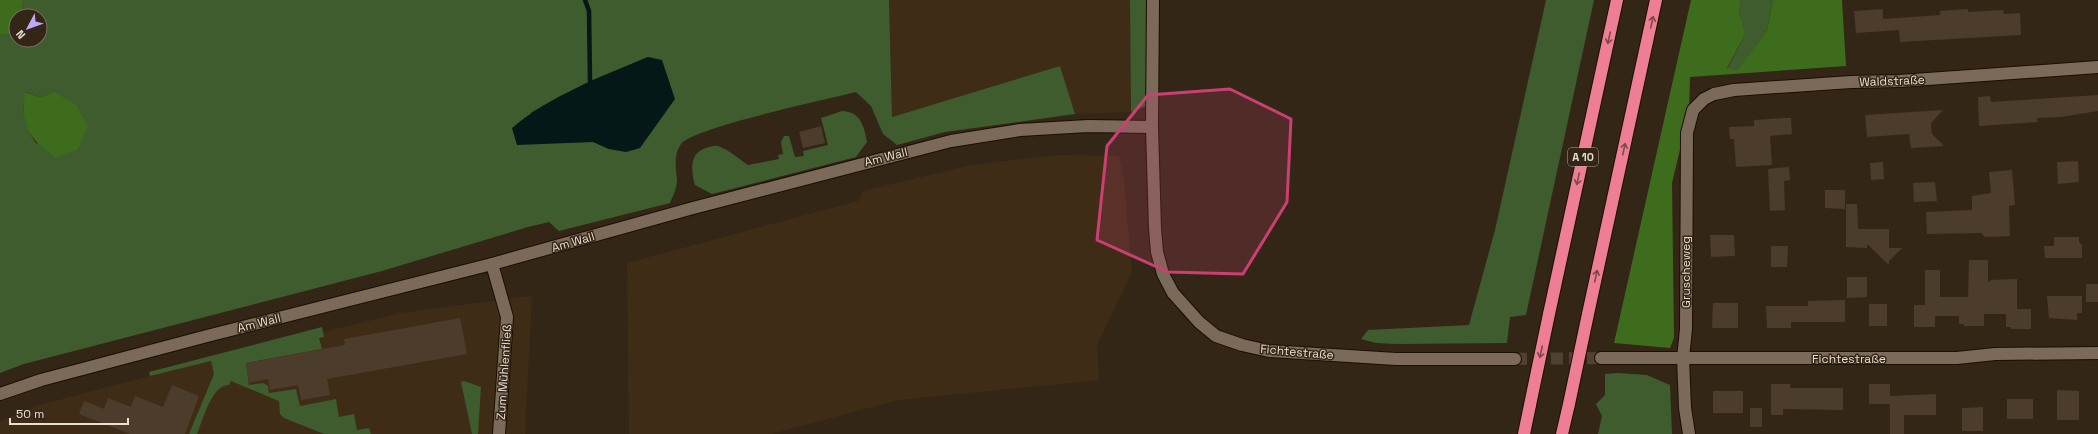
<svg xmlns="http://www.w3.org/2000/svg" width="2098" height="434" font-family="'Space Grotesk',sans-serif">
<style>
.built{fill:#3f2c17}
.green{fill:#3e5c2d;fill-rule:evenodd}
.forest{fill:#3d6c1d}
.water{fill:#051717}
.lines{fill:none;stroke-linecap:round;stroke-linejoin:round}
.stream{stroke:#051717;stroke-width:4.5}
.building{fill:#4b3c2c}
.minor-tunnel{stroke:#4f4233;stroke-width:12;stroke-dasharray:12 6;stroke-linecap:butt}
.minor-casing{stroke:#1b0e02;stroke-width:14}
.highway-casing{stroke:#1b0e02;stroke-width:14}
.minor{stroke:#7b6a59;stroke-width:12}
.highway{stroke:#ee7e94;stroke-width:12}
.highway-bridge-casing{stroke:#1b0e02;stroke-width:14;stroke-linecap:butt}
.highway-bridge{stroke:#ee7e94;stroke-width:12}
.oneway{stroke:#7e4948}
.marked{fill:#ca4073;fill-opacity:0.2;stroke:#ca4073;stroke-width:3;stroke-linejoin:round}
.labels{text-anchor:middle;stroke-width:3;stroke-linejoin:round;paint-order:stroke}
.shield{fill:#342616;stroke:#b3a89c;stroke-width:1}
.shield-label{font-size:11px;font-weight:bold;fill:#e9dfd5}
.street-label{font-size:12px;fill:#e9dfd5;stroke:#342616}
</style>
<rect width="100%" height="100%" fill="#342616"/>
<g class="built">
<polygon points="889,0 1130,0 1131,112 1075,114 1060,66 892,117"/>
<polygon points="1057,155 1119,156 1124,180 1132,272 1097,345 1099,380 898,400 771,434 629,434 627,263 858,201 863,191 972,165"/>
<polygon points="532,296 525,434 0,434 0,421 40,405 134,380 400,313"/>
</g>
<g class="green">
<path d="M 23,0 L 889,0 L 892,117 L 1060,66 L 1075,114 L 945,132 L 897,145 L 883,134 L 871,106 L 856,92 C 829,99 691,128 681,144 C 673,157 676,166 677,180 C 677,188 673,196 670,203 L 559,231 L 549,222 L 528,227 L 382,271 L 24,364 L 0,373 L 0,35 L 16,33 L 16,40 L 40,40 L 40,16 L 22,16 ZM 648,57 L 609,149 L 530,113 L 590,81 ZM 26,92 L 40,97 L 54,92 L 37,144 C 24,128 21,112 26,92 Z"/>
<polygon points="1130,0 1147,0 1146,106 1131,112"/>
<polygon points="1546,0 1594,0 1526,315 1510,317 1507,343 1397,344 1376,343 1361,339 1368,330 1469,325 1495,230"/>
<polygon points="1741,0 1773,0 1767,30 1737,72 1727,69 1746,33 1739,11"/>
<path d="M 842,111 C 861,112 864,126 867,142 L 856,157 L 712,194 L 695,185 C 691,171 689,153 706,148 C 710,147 715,145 718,146 C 729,150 739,159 748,165 L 779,159 L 778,155 L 783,154 L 781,142 L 784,136 L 789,136 L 795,157 L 804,156 L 803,151 L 828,145 L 821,118 Z"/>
<path d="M 322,327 L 324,337 L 319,338 L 322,349 L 246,363 L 249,385 L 263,383 L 268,386 L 269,393 L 296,389 L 300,406 L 336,399 L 339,417 L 354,414 L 357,430 L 369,428 L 371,434 L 324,434 L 284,418 L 280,414 L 279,401 L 231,381 L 229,385 C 212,384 203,420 197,434 L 189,434 L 214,374 L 211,361 L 150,376 L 149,372 Z"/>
<polygon points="1618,373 1647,375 1670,385 1672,434 1598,434 1602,416 1596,404 1605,395 1605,374"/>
<polygon points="464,381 481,387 478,434 472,434 461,382"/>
</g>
<g class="forest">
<polygon points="0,0 23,0 22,16 16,16 16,33 0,35"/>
<polygon points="1691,0 1741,0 1739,11 1746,33 1727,68 1737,71 1767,30 1773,0 1842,0 1846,66 1690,77 1689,112 1672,183 1674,338 1670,348 1614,343"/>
<path d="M 25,92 L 40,97 L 54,92 L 76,105 L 88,126 L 78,149 L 56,158 C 28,137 20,127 25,92 Z"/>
</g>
<path class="water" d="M 648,57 L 662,60 L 675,99 L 640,148 L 626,152 L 609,149 L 593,142 L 517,145 L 512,128 C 551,95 601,77 648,57 Z"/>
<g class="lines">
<polyline class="stream" points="585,0 589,11 590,81"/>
</g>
<g class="building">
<polygon points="1883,9 1883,19 1940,15 1940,11 1968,9 1968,12 2003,10 2004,14 2020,13 2021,35 1900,42 1899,30 1856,33 1854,11"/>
<polygon points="2098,95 2098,111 2061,117 2037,118 2038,122 1979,126 1978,97 1990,96 1991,102"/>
<polygon points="1943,110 1931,123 1932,134 1944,146 1911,148 1909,134 1867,137 1865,115"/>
<polygon points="1783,118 1791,118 1792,134 1770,136 1772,165 1736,167 1734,139 1730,139 1729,127 1754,126 1754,120"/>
<polygon points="821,126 825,143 803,148 799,132"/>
<polygon points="2078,161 2079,182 2058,184 2057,162"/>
<polygon points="1883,162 1884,179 1871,180 1870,163"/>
<polygon points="1789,167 1790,180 1784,181 1785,210 1770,211 1768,169"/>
<polygon points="2012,170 2015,205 2009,206 2010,236 1985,237 1981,233 1927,234 1926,212 1972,210 1972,196 1991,193 1989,172"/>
<polygon points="1935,182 1937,201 1914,202 1913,183"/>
<polygon points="1825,190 1845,190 1845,209 1825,208"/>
<polygon points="1846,204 1857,204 1858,229 1889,229 1889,248 1902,248 1889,261 1889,265 1867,244 1867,248 1846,247"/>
<polygon points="1710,235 1734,235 1735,256 1711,257"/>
<polygon points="2054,237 2079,237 2079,242 2082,245 2082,258 2045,258 2044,246 2054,246"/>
<polygon points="1771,246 1788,246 1787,267 1771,267"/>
<polygon points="1969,260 1988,260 1988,282 1991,280 2017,279 2017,309 2031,309 2031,329 2011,329 2011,327 2006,327 2006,314 1984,314 1984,326 1964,326 1964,324 1959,324 1959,316 1935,316 1935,327 1914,327 1914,305 1925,305 1925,270 1940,270 1940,297 1968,297"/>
<polygon points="1847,277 1867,277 1867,297 1847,298"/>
<rect x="2086" y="284" width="12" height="18"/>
<polygon points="2047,296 2082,296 2082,313 2077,313 2077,320 2049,318"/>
<polygon points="1845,300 1845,322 1791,322 1791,328 1767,328 1766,306 1808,306 1808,301"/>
<polygon points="1713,303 1738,303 1738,328 1712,328"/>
<rect x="1869" y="304" width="18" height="22"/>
<polygon points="460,318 467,354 327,379 330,395 301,400 298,385 270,390 268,379 249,383 246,363 345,345 344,339"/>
<polygon points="1771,384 1790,384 1790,388 1843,388 1843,410 1783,409 1783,415 1771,415"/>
<polygon points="1869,384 1890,384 1890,396 1936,394 1936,415 1904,415 1904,434 1890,434 1890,404 1869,404"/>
<polygon points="172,385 199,396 185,434 130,434 79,414 84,401 104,409 108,398 131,407 135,396 163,407"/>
<polygon points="2057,390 2079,391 2079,420 2057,420"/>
<rect x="1713" y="391" width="30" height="22"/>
<rect x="2007" y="399" width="26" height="20"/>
<polygon points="1983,407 1983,431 1962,431 1962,408"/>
<rect x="1750" y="408" width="12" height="19"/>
</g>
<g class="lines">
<polyline class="minor-tunnel" points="1515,359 1601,358"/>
<g class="minor-casing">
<g id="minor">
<polyline points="1153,0 1152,127 1155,229 1157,252 1163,274 1173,293 1199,322 1216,336 1242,345 1269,351 1396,359 1515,359"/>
<polyline points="492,264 507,317 499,434"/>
<polyline points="1601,358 1957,358 1995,354 2098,353"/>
<polyline points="0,394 41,380 207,336 492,264 693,208 951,141 1020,130 1088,126 1152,127"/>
<polyline points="1689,434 1685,408 1683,358 1686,329 1687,133 1693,110 1704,99 1714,94 1734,90 1851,82 1899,81 2098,67"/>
</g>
</g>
<g class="highway-casing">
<g id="highway">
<polyline points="1549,314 1617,0"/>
<polyline points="1588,314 1656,0"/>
<polyline points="1524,434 1530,405"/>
<polyline points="1562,434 1569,404"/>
</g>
</g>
<use href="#minor" class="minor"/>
<use href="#highway" class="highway"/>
<g class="highway-bridge-casing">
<g id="highway-bridge">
<polyline points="1569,404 1588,314"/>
<polyline points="1530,405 1549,314"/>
</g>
</g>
<use href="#highway-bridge" class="highway-bridge"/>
</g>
<defs><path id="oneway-shaft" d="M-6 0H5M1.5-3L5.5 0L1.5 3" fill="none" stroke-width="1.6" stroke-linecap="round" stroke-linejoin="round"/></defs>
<g class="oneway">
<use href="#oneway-shaft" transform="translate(1652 22) rotate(-78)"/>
<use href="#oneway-shaft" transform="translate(1609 38) rotate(102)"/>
<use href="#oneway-shaft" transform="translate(1624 149) rotate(-78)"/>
<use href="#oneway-shaft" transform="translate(1578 179) rotate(102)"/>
<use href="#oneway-shaft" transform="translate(1596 276) rotate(-78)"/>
<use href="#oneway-shaft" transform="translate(1541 352) rotate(102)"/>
</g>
<path class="marked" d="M 1230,89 L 1291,119 L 1287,202 L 1243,274 L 1168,272 L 1097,240 L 1107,146 L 1148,95 Z"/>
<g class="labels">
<rect class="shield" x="1568" y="148" width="30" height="18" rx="3"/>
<g class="shield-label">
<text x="1583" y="161">A 10</text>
</g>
<g class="street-label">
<text transform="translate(1892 81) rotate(-2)" y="4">Waldstraße</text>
<text transform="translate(886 157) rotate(-14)" y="4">Am Wall</text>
<text transform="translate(573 242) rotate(-16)" y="4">Am Wall</text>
<text transform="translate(1686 272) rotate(-90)" y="4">Gruscheweg</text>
<text transform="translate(259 323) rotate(-14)" y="4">Am Wall</text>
<text transform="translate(1297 352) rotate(5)" y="4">Fichtestraße</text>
<text x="1849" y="363">Fichtestraße</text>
<text transform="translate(504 372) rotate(-86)" y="4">Zum Mühlenfließ</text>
</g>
</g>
<g transform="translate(28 28) rotate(229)"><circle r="19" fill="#342616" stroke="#7c7062"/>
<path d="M0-3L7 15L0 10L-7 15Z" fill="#bcaaf6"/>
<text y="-6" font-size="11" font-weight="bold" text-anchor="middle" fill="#e9dfd5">N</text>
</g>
<path d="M10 418v6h118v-6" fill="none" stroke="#e9dfd5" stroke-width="2"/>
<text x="16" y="418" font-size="12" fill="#e9dfd5" stroke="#342616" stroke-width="3" paint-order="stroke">50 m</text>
</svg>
